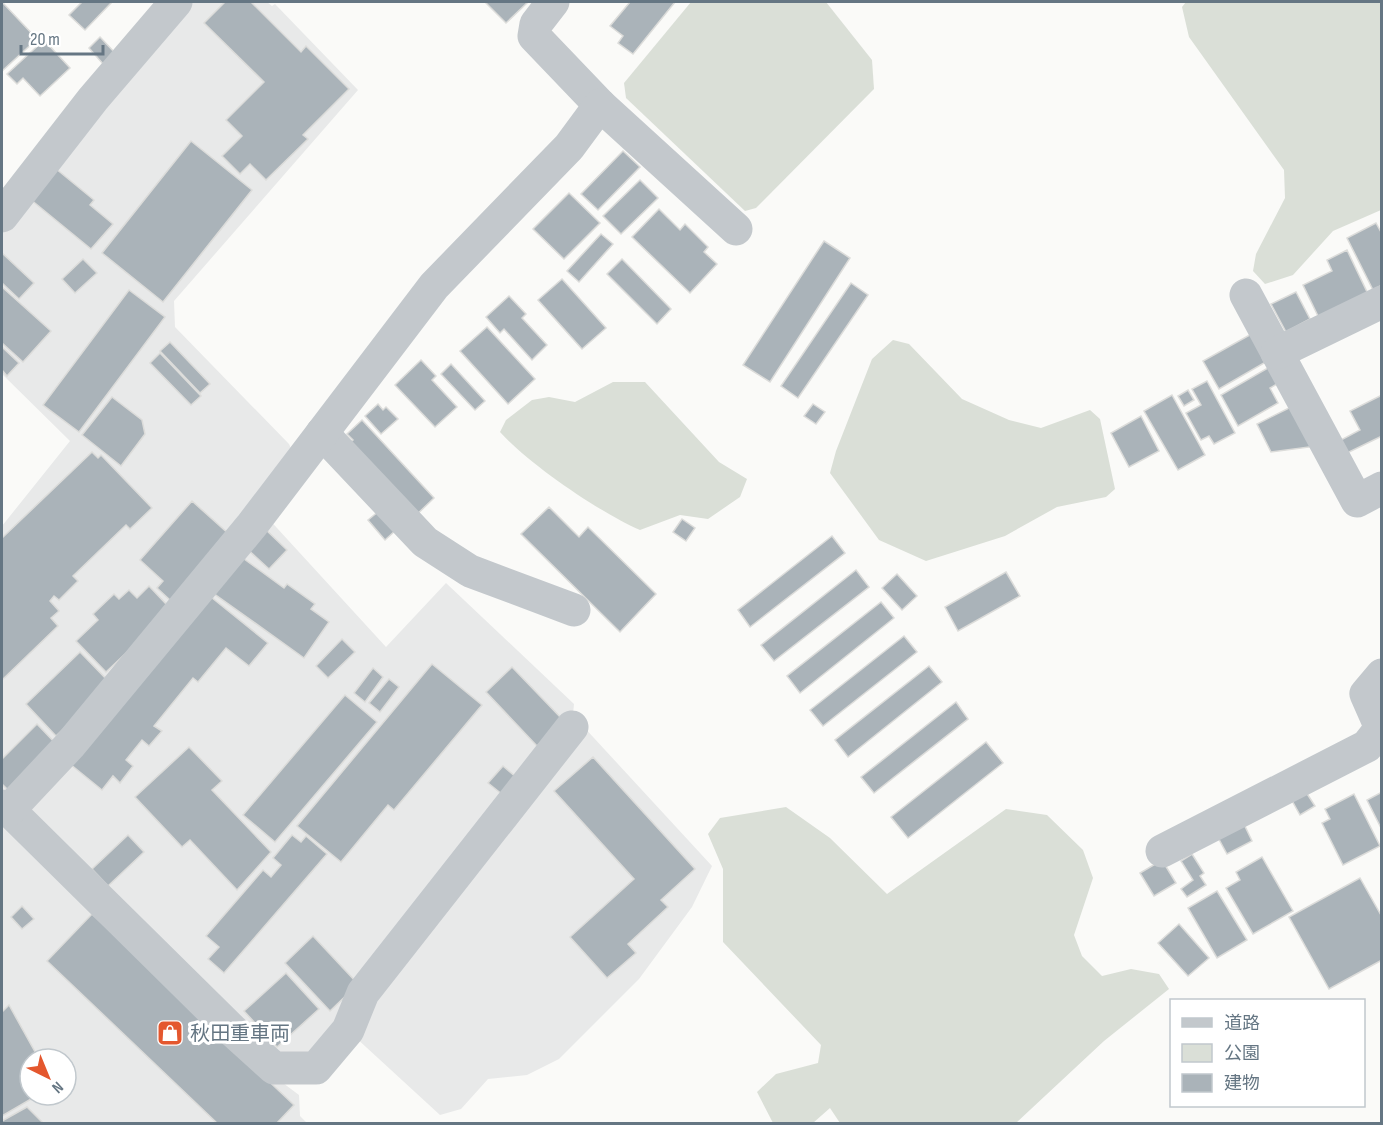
<svg xmlns="http://www.w3.org/2000/svg" width="1383" height="1125" font-family="'Sofia Sans Condensed','Noto Sans JP',sans-serif">
<style>
.built{fill:#e8e9e9;fill-rule:evenodd}
.green{fill:#dadfd7}
.building{fill:#aab3b9;stroke:#dcdcda;stroke-width:1.5}
.lines{fill:none;stroke-linecap:round;stroke-linejoin:round}
.minor{stroke:#c3c8cc;stroke-width:33}
.labels{text-anchor:middle;stroke-width:6;stroke-linejoin:round;paint-order:stroke}
.poi-label{font-size:20px;fill:#657683;stroke:#fff;text-anchor:start}
</style>
<rect width="100%" height="100%" fill="#fafaf8"/>
<g class="built">
<polygon points="190,2 267,2 272,6 275,4 358,90 174,301 175,327 289,444 293,453 243,526 2,799 2,526 70,441 2,374 2,228"/>
<polygon points="266,516 386,647 446,583 574,704 573,714 312,1055 272,1053 21,811"/>
<polygon points="582,725 712,866 692,907 639,979 559,1059 527,1075 488,1079 461,1109 440,1115 354,1036 368,997"/>
<path d="M 2,816 L 271,1074 L 299,1095 L 300,1116 L 307,1123 L 2,1123 ZM 30,1059 L 66,1059 L 66,1095 L 30,1095 Z"/>
</g>
<g class="green">
<polygon points="691,2 826,2 872,60 874,89 756,208 745,211 626,98 624,83"/>
<polygon points="1186,2 1381,2 1381,210 1333,231 1293,275 1265,284 1253,271 1256,254 1285,198 1284,170 1189,37 1182,7"/>
<polygon points="893,340 909,344 962,399 1009,420 1041,428 1090,410 1100,419 1115,489 1106,497 1057,507 1005,536 926,561 879,540 830,473 836,451 872,359"/>
<path d="M 613,382 L 645,382 L 719,462 L 747,479 L 740,497 L 708,519 L 680,515 L 640,530 C 599,512 530,465 500,432 L 506,420 L 532,400 L 549,397 L 575,402 Z"/>
<polygon points="786,807 830,838 887,894 1006,809 1047,815 1083,850 1093,878 1074,935 1082,956 1102,976 1131,969 1159,974 1169,989 1104,1041 1016,1123 840,1123 830,1108 813,1123 773,1123 757,1092 776,1074 818,1063 821,1045 723,942 723,869 708,834 720,818"/>
</g>
<g class="building">
<polygon points="2,2 37,39 2,71"/>
<polygon points="82,2 112,2 85,30 69,15"/>
<polygon points="225,2 251,2 301,52 306,46 349,89 303,135 308,139 266,180 250,164 240,174 222,156 242,136 226,120 264,82 204,23"/>
<polygon points="485,2 528,2 506,23"/>
<polygon points="630,2 675,2 633,54 618,43 623,36 610,26"/>
<polygon points="100,37 116,54 104,65 89,48"/>
<polygon points="44,40 70,68 40,96 23,78 17,84 7,74"/>
<polygon points="191,141 252,190 163,302 102,253"/>
<polygon points="623,151 640,167 598,210 581,194"/>
<polygon points="55,168 94,200 90,205 113,224 91,249 30,199"/>
<polygon points="640,180 658,198 621,234 603,216"/>
<polygon points="569,193 600,223 564,259 533,229"/>
<polygon points="659,209 680,230 685,224 708,247 704,252 717,264 690,293 632,237"/>
<polygon points="1376,223 1382,234 1382,285 1373,290 1347,238"/>
<polygon points="601,234 613,244 579,282 567,271"/>
<polygon points="824,241 850,258 770,382 743,365"/>
<polygon points="1347,250 1368,294 1319,318 1303,285 1332,271 1327,260"/>
<polygon points="2,253 34,283 19,299 2,283"/>
<polygon points="83,259 97,273 75,293 62,279"/>
<polygon points="622,259 671,309 657,324 607,274"/>
<polygon points="562,279 606,328 582,349 538,300"/>
<polygon points="851,283 868,295 798,398 781,386"/>
<polygon points="2,287 51,331 23,362 2,343"/>
<polygon points="129,290 165,317 79,432 43,405"/>
<polygon points="1296,292 1310,319 1286,332 1271,304"/>
<polygon points="509,296 526,314 522,318 547,345 532,360 504,329 500,333 486,317"/>
<polygon points="487,327 535,379 508,404 460,351"/>
<polygon points="1255,332 1271,359 1219,389 1203,361"/>
<polygon points="170,342 210,384 200,393 160,351"/>
<polygon points="2,347 19,363 7,376 2,370"/>
<polygon points="160,353 201,396 191,405 150,363"/>
<polygon points="421,360 436,376 432,380 457,407 435,427 395,385"/>
<polygon points="451,364 485,401 475,410 441,374"/>
<polygon points="1273,365 1282,381 1270,388 1278,403 1238,426 1221,395"/>
<polygon points="1207,381 1235,433 1214,444 1209,436 1201,440 1186,413 1201,405 1192,389"/>
<polygon points="1188,390 1194,400 1184,406 1178,396"/>
<polygon points="1172,395 1205,455 1178,470 1144,411"/>
<polygon points="1382,395 1382,436 1345,454 1339,441 1360,430 1350,411"/>
<polygon points="112,397 142,420 145,434 121,466 82,435"/>
<polygon points="378,404 383,410 386,407 398,419 381,434 365,416"/>
<polygon points="813,404 825,412 816,424 804,416"/>
<polygon points="1291,407 1317,446 1271,452 1257,424"/>
<polygon points="1141,416 1159,451 1129,467 1111,433"/>
<polygon points="362,420 434,498 411,520 344,448 353,440 347,434"/>
<polygon points="92,452 98,458 101,455 152,508 130,529 126,525 73,576 78,581 59,600 54,596 50,601 59,611 51,618 58,626 2,680 2,538"/>
<polygon points="192,501 230,535 171,601 157,588 163,581 140,560"/>
<polygon points="549,507 579,537 588,527 656,594 620,632 521,534"/>
<polygon points="379,511 396,530 385,540 368,520"/>
<polygon points="682,519 695,528 686,541 673,532"/>
<polygon points="264,528 287,550 269,569 246,548"/>
<polygon points="832,536 845,553 750,627 738,610"/>
<polygon points="240,556 284,588 287,584 315,604 311,609 329,622 304,658 213,593"/>
<polygon points="856,570 869,587 774,661 761,645"/>
<polygon points="1006,572 1020,596 958,631 945,607"/>
<polygon points="897,574 917,596 902,610 882,588"/>
<polygon points="149,586 167,605 159,622 106,672 76,641 98,620 93,614 114,594 119,599 129,590 137,598"/>
<polygon points="206,593 268,643 249,666 226,648 198,682 193,678 154,726 162,731 149,746 142,740 126,760 133,766 120,783 113,776 102,790 70,764"/>
<polygon points="881,602 894,618 800,693 787,676"/>
<polygon points="904,636 917,652 823,726 810,710"/>
<polygon points="342,639 355,652 328,678 316,666"/>
<polygon points="80,652 111,684 56,736 26,704"/>
<polygon points="432,664 482,705 394,810 388,805 341,862 297,826"/>
<polygon points="929,666 942,682 848,757 835,740"/>
<polygon points="512,667 564,721 537,746 486,692"/>
<polygon points="373,668 383,677 365,702 354,693"/>
<polygon points="389,679 399,687 380,712 369,703"/>
<polygon points="345,695 377,722 275,842 243,815"/>
<polygon points="956,702 968,719 874,793 861,777"/>
<polygon points="37,724 58,746 11,793 2,784 2,759"/>
<polygon points="986,742 1003,763 908,838 891,817"/>
<polygon points="189,747 222,781 212,790 271,852 237,890 190,840 182,847 135,797"/>
<polygon points="593,757 695,869 661,900 668,907 628,944 636,953 607,978 570,937 634,879 554,791"/>
<polygon points="503,766 517,778 503,795 488,783"/>
<polygon points="1304,789 1315,806 1300,815 1290,797"/>
<polygon points="1382,792 1382,830 1367,800"/>
<polygon points="1354,794 1380,846 1343,865 1322,823 1330,819 1325,809"/>
<polygon points="1241,818 1252,841 1227,854 1215,832"/>
<polygon points="128,835 144,852 108,886 92,869"/>
<polygon points="292,835 301,842 306,836 327,854 224,973 208,959 219,947 206,936 263,870 271,877 281,865 273,858"/>
<polygon points="1192,854 1204,873 1200,876 1206,885 1187,897 1181,889 1193,880 1181,861"/>
<polygon points="1262,857 1293,911 1253,934 1226,888 1240,880 1236,872"/>
<polygon points="1162,860 1176,883 1154,896 1140,873"/>
<polygon points="1360,878 1382,917 1382,960 1329,989 1289,917"/>
<polygon points="1217,891 1247,940 1217,958 1188,908"/>
<polygon points="22,906 34,919 22,929 11,917"/>
<polygon points="92,914 294,1105 276,1124 218,1124 47,961"/>
<polygon points="1179,924 1209,958 1188,976 1158,943"/>
<polygon points="313,936 358,984 330,1011 285,963"/>
<polygon points="286,973 319,1009 277,1047 244,1011"/>
<polygon points="9,1005 39,1059 30,1059 30,1095 38,1095 2,1116 2,1012"/>
<polygon points="27,1107 44,1124 2,1124 2,1121"/>
</g>
<g class="lines">
<g class="minor">
<polyline points="553,2 536,24 534,36 600,105"/>
<polyline points="2,216 93,99 176,2"/>
<polyline points="1246,295 1357,501 1382,488"/>
<polyline points="1277,353 1382,302"/>
<polyline points="322,433 425,542 470,571 574,610"/>
<polyline points="2,806 9,810 232,1030 274,1068 316,1068 348,1030 363,993 572,727"/>
<polyline points="9,810 70,745 252,525 434,286 569,147 600,105 736,229"/>
<polyline points="1162,851 1367,746 1381,728 1366,694 1382,675"/>
</g>
</g>
<defs>
<g id="shop-square" transform="scale(1.35)"><rect x="-9" y="-9" width="18" height="18" rx="4" fill="#e4572e" stroke="#fff"/><path d="M-5-2.5h2.3a2.7 3.5 0 0 1 5.4 0H5L5.5 6h-11ZM-1.5-2.5h3a1.5 2.3 0 0 0-3 0Z" fill="#fff"/></g>
</defs>
<g fill-rule="evenodd">
<use href="#shop-square" x="170" y="1033"/>
</g>
<g class="labels">
<g class="poi-label">
<text x="190" y="1040">秋田重車両</text>
</g>
</g>
<rect width="1383" height="1125" fill="none" stroke="#657683" stroke-width="6"/>
<rect x="1170" y="999" width="195" height="108" fill="#ffffff" stroke="#c1c8cd" stroke-width="1.5"/>
<rect x="1182" y="1018" width="30" height="9" fill="#c3c8cc" stroke="#c1c8cd" stroke-width="1.5"/>
<text x="1224" y="1029" font-size="18" fill="#657683">道路</text>
<rect x="1182" y="1044" width="30" height="18" fill="#dadfd7" stroke="#c1c8cd" stroke-width="1.5"/>
<text x="1224" y="1059" font-size="18" fill="#657683">公園</text>
<rect x="1182" y="1074" width="30" height="18" fill="#aab3b9" stroke="#c1c8cd" stroke-width="1.5"/>
<text x="1224" y="1089" font-size="18" fill="#657683">建物</text>
<g transform="translate(48 1077) rotate(137)"><circle r="28" fill="#ffffff" stroke="#c1c8cd" stroke-width="1.5"/>
<path d="M0-4.5L10 22L0 15L-10 22Z" fill="#e4572e"/>
<text y="-9" font-size="16" font-weight="bold" text-anchor="middle" fill="#657683">N</text>
</g>
<path d="M21 45v9h82v-9" fill="none" stroke="#657683" stroke-width="3"/>
<text x="30" y="45" font-size="18" fill="#657683" stroke="#ffffff" stroke-width="4.5" paint-order="stroke">20 m</text>
</svg>
